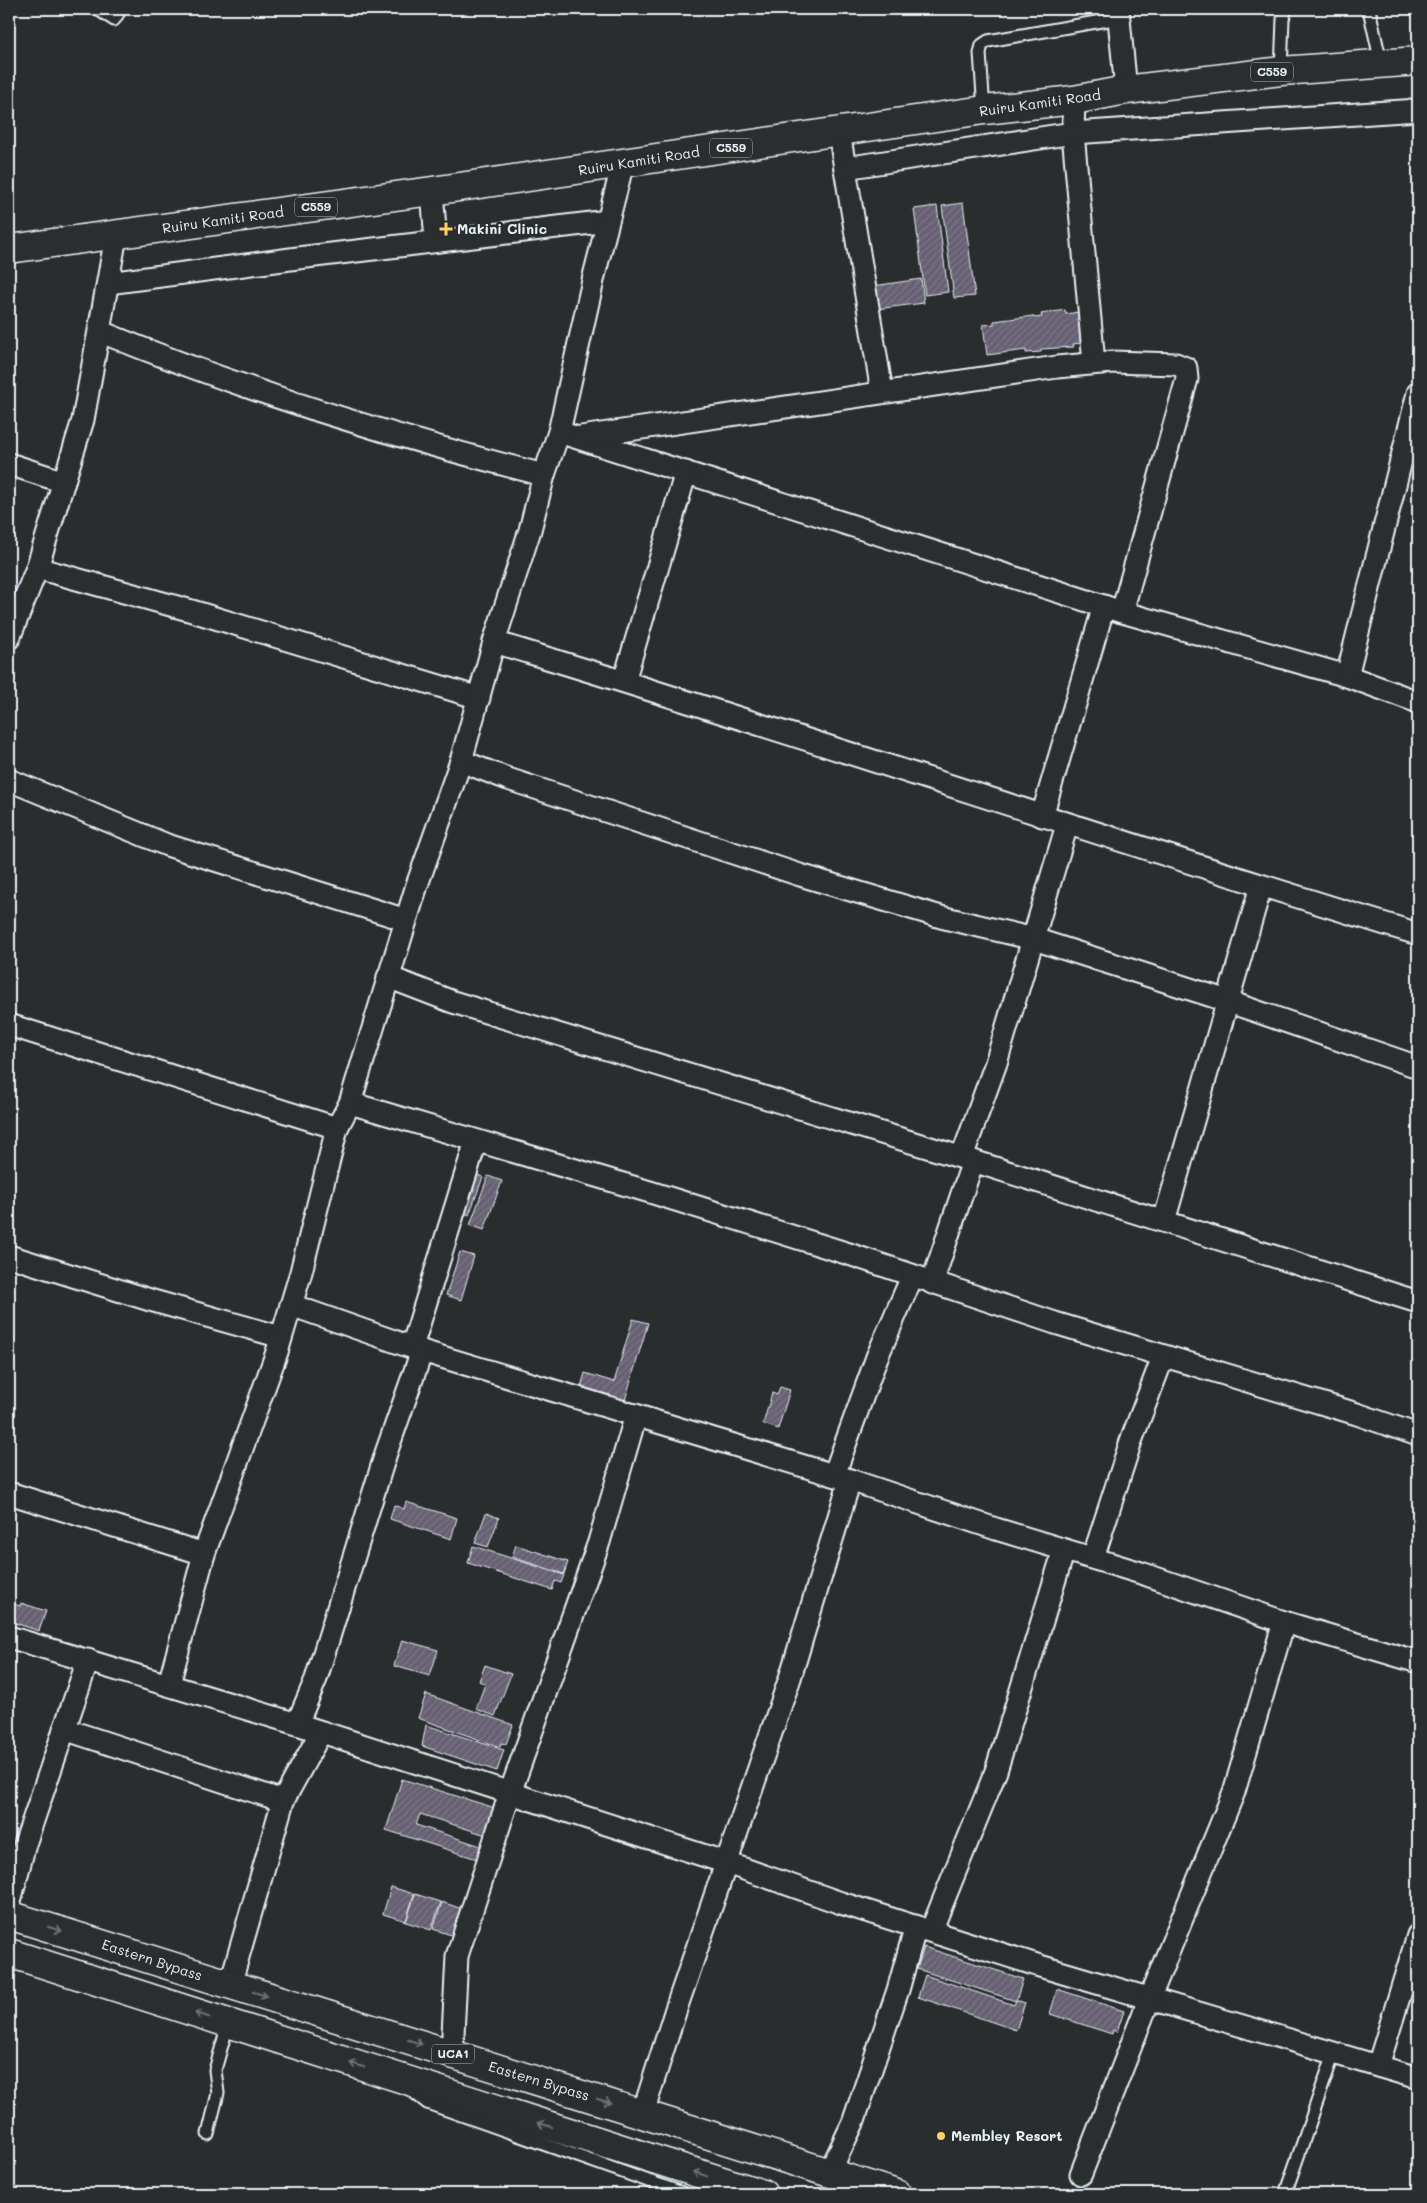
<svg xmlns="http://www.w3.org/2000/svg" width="1427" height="2203" font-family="Mali,sans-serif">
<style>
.building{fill:url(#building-hatch);stroke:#e8f1f8}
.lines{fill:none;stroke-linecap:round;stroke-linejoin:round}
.service-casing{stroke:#e8f1f8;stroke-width:15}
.minor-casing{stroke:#e8f1f8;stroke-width:25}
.primary-casing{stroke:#e8f1f8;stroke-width:31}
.service{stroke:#2a2d2e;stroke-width:11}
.minor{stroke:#2a2d2e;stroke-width:21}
.primary{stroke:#2a2d2e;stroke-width:28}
.oneway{stroke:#6c7275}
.poi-dot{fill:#ffd166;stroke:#2a2d2e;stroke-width:2}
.labels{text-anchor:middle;stroke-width:5;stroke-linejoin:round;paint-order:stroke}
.shield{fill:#2a2d2e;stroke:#afb6bb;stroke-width:1}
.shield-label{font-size:12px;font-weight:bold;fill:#e8f1f8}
.street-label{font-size:14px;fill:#e8f1f8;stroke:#2a2d2e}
.poi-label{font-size:14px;font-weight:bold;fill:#e8f1f8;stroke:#2a2d2e;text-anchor:start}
</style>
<defs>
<pattern id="building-hatch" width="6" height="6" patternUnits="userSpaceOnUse" patternTransform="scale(1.25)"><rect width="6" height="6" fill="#666072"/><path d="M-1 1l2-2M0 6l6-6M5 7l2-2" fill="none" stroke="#7c7787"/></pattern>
</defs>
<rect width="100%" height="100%" fill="#2a2d2e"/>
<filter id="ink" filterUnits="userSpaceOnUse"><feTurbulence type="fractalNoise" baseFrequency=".02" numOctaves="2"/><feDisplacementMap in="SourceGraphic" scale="10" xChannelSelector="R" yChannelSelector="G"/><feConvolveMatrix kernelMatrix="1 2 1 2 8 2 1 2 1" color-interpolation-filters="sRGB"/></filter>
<g filter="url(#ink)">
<g class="building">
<polygon points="963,203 975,296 954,298 942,206"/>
<polygon points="937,206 948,292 925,295 914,209"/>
<polygon points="921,279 924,303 876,309 873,286"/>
<polygon points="1065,310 1066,314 1078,312 1082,343 1073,344 1074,347 1041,349 1041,352 1026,353 1026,350 987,355 983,325 994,324 994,321 1033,316 1034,318 1042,317 1041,314"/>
<polygon points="472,1173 483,1177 469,1215 457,1210"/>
<polygon points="488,1176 502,1181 484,1230 470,1225"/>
<polygon points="460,1252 474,1256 461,1300 446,1295"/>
<polygon points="633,1319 648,1323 625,1400 581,1387 585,1373 614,1382"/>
<polygon points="780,1387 790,1390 778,1429 763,1424 772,1393 777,1395"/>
<polygon points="406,1502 457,1518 451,1539 390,1519 394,1505 404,1509"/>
<polygon points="486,1513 499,1518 488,1547 475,1543"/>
<polygon points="516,1545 568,1562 564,1574 512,1557"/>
<polygon points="473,1546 564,1575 561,1583 555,1581 552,1590 468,1563"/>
<polygon points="10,1603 20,1606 21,1603 46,1611 39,1631 9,1621"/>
<polygon points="402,1640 438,1650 430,1676 394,1666"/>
<polygon points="485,1665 511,1674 495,1716 476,1709 485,1684 479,1681"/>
<polygon points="426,1694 513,1725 506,1744 501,1743 500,1747 418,1718"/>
<polygon points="426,1725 504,1750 497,1771 422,1746"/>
<polygon points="402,1779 495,1808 486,1835 420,1814 416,1825 481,1846 477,1859 386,1830"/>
<polygon points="391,1887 414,1894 406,1921 383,1914"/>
<polygon points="415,1894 441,1902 431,1930 406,1922"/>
<polygon points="442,1902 462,1909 454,1936 433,1929"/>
<polygon points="924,1947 1023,1979 1016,2001 917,1969"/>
<polygon points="925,1975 1014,2005 1016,2000 1025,2003 1016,2030 918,1997"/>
<polygon points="1057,1989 1124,2011 1117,2032 1113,2030 1112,2034 1050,2014"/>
</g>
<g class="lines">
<g class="service-casing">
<g id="service">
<polyline points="97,9 114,20 121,9"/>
<polyline points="1369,9 1381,63"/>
<polyline points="1281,71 1283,19 1286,9"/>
<polyline points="984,110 980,53 982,45 988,41 1119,18"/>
<polyline points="412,2091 427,2103 685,2194"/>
<polyline points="208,2134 218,2093 215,2070 228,2024"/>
<polyline points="1285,2194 1334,2053"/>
</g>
</g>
<g class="minor-casing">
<g id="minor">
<polyline points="1118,9 1126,90"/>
<polyline points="1074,100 1073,133 1094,363"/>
<polyline points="839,132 882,392"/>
<polyline points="845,168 1073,133 1418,110"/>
<polyline points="432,191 436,241"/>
<polyline points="108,283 298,258 608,221"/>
<path d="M 101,332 C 244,390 393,437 544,475"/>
<polyline points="559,432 1122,612 1347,676 1418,702"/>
<polyline points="581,437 1057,367 1112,362 1176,364 1186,368 1187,379 1122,612"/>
<polyline points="9,464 64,482"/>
<polyline points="37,568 192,611 479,698"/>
<polyline points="9,638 37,568 83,420 116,236"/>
<path d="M 494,642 C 804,735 1109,840 1418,934"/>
<polyline points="1347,676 1418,393"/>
<polyline points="624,681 686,472"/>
<polyline points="461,761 508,779 800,875 941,917 1034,939 1212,996 1418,1067"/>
<polyline points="9,780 167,845 406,920"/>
<polyline points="1042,816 1104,606"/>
<polyline points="388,977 453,1002 973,1161 1418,1302"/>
<polyline points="9,1025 337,1128"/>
<polyline points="350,1103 650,1192 849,1254 1055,1323 1357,1414 1418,1435"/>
<polyline points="962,1157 996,1063 1067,825"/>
<polyline points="1164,1221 1261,886"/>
<polyline points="9,1256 150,1300 281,1337"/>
<polyline points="932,1283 973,1161"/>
<polyline points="291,1305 422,1351 850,1480 996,1529 1141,1573 1284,1622 1418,1662"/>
<polyline points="412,1347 476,1141"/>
<polyline points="834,1475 877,1357 912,1277"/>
<polyline points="9,1493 204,1554"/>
<polyline points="1093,1558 1131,1441 1163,1357"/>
<polyline points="9,1637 297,1724 727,1863 841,1903 1043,1967 1418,2078"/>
<polyline points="169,1684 204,1554 277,1352 301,1272 337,1128 350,1103 417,885 461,761 494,642 530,530 544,475 559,432 594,276 623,163"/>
<polyline points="297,1724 316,1679 386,1453 422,1351"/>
<polyline points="64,1729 283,1801"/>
<polyline points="9,1905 25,1844 88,1660"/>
<polyline points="931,1931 996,1771 1064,1550"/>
<polyline points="230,1985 283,1801 321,1732"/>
<polyline points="452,2054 457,1956 510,1793 599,1542 636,1415"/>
<polyline points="1378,2066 1418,1935"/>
<polyline points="643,2113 676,2009 790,1678 850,1480"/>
<polyline points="829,2173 853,2123 898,1990 916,1926"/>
<polyline points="1081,2174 1150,1997 1234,1792 1284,1622"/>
</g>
</g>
<g class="primary-casing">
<g id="primary">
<polyline points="9,249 432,191 984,110 1074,100 1126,90 1281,71 1418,61"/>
<polyline points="9,1915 897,2194"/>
<polyline points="9,1953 763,2194"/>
</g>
</g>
<use href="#service" class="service"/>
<use href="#minor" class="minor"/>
<use href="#primary" class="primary"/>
</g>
<defs><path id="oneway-shaft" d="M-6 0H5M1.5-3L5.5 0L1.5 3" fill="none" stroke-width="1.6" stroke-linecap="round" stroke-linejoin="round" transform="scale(1.25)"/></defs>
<g class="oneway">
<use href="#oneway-shaft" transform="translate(55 1929) rotate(18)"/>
<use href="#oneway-shaft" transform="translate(260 1994) rotate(17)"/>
<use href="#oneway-shaft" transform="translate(202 2015) rotate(-162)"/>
<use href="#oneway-shaft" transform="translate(415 2042) rotate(17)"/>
<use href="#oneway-shaft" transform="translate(357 2065) rotate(-162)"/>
<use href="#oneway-shaft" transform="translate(604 2101) rotate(17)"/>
<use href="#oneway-shaft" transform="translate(545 2125) rotate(-162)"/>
<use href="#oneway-shaft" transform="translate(700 2174) rotate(-162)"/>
</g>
</g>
<g class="poi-dot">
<path d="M443.5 221.5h5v5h5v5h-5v5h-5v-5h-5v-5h5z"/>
<circle cx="941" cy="2136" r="5"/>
</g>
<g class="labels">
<g class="shield">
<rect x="1251" y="62.5" width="42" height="19" rx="4"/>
<rect x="710" y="138.5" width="42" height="19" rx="4"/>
<rect x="295" y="197.5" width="42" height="19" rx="4"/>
<rect x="432" y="2044.5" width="42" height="19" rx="4"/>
</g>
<g class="shield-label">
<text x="1272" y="76">C559</text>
<text x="731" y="152">C559</text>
<text x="316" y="211">C559</text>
<text x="453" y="2058">UCA1</text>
</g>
<g class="street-label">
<text transform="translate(1040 103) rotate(-8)" y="5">Ruiru Kamiti Road</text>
<text transform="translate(639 161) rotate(-9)" y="5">Ruiru Kamiti Road</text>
<text transform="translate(223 220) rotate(-8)" y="5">Ruiru Kamiti Road</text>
<text transform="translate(152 1960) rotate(18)" y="5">Eastern Bypass</text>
<text transform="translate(539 2081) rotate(17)" y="5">Eastern Bypass</text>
</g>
<g class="poi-label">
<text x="457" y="234">Makini Clinic</text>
<text x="951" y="2141">Membley Resort</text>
</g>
</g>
<rect width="1427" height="2203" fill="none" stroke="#2a2d2e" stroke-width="30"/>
<rect x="15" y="15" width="1397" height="2173" fill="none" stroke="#e8f1f8" stroke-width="2" filter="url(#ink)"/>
</svg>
